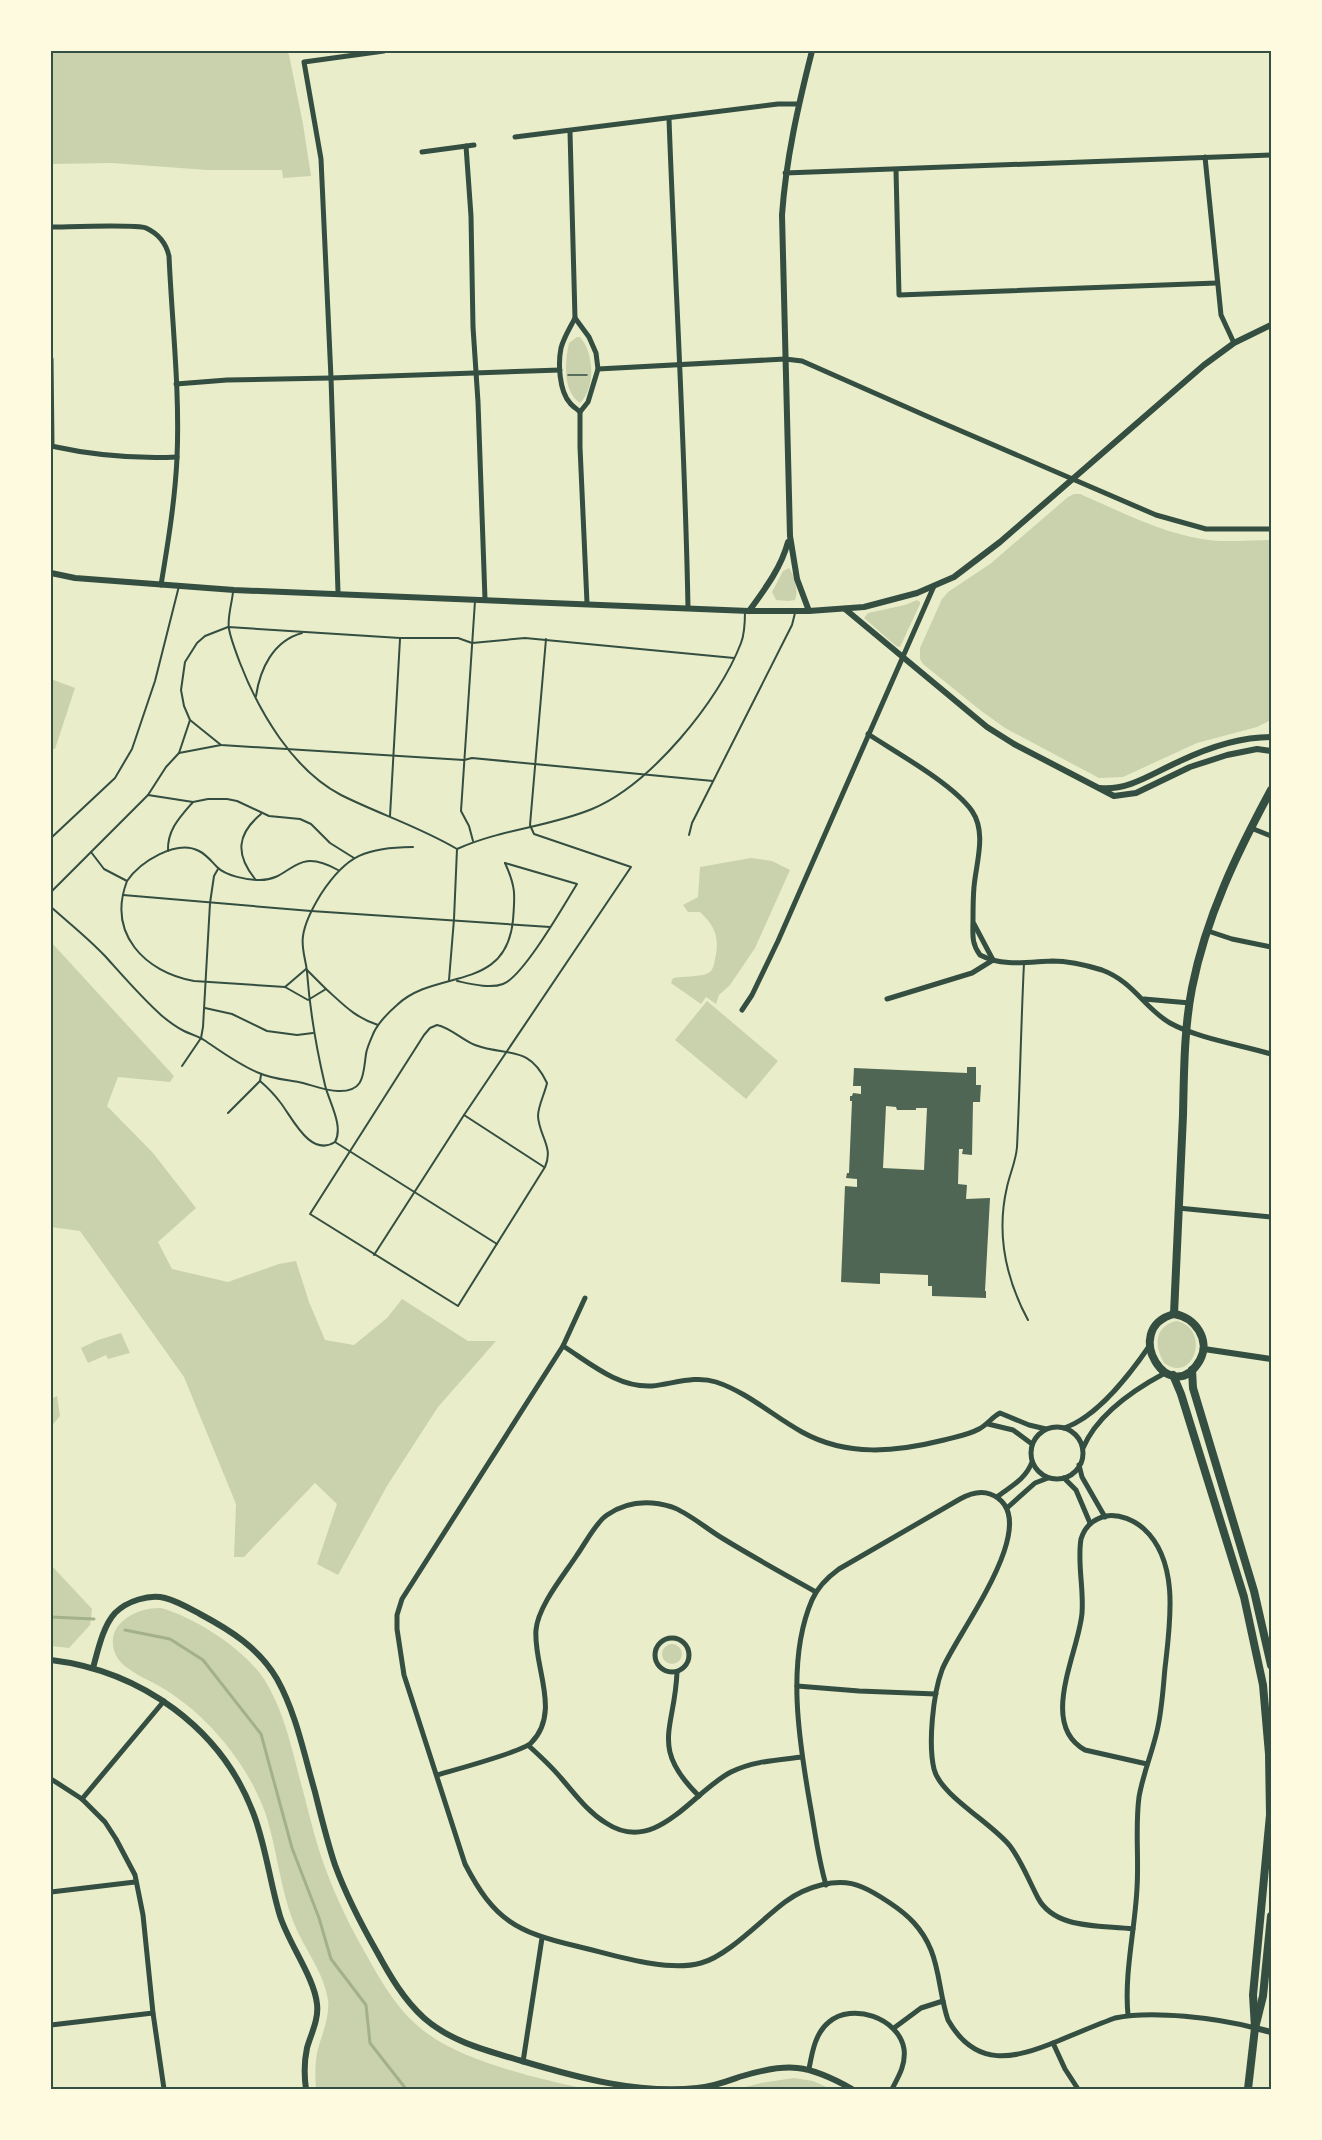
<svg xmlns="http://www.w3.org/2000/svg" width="1322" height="2140" font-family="Mulish,sans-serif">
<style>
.green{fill:#cad2ad}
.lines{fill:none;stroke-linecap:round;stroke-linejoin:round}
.stream{stroke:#a3b18a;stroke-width:3}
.building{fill:#4f6655;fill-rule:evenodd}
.path{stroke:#344e41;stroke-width:1.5}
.service{stroke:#344e41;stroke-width:2}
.minor{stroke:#344e41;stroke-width:5}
.tertiary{stroke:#344e41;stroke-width:6}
.secondary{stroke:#344e41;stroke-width:8}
.neatline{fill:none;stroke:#344e41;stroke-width:2}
</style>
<rect width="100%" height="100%" fill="#e9edc9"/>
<g class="green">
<polygon points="51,51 287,51 289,55 303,124 311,176 283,178 282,170 207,170 112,163 51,164"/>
<path d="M 577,337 L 580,337 C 594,353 596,387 580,403 C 562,391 565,361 569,343 Z"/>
<path d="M 1074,494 L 1080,494 C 1120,511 1159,532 1202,539 C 1224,543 1248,540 1271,540 L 1271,720 L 1257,727 L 1197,743 L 1123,777 L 1099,778 L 1005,728 L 980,710 L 923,664 L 920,659 L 920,648 L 942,599 L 948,592 L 990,564 L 1068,497 Z"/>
<path d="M 789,568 C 794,575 799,591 795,600 L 788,601 L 776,600 L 772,592 L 783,571 Z"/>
<polygon points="917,600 920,602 920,604 900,647 896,646 864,618 868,613 905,605"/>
<polygon points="51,679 75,688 55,749 51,749"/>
<path d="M 751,858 L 772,861 L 790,870 L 755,948 L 730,985 L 719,995 L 716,1004 L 706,997 L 701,1004 L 671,983 L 673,978 C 682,976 699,977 706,974 C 713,972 714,965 715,959 C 720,938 715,926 700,912 L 688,912 L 683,905 L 698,897 L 700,867 Z"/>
<polygon points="51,942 174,1076 170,1082 118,1077 107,1106 153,1153 196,1208 158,1242 172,1269 228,1282 279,1264 296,1261 309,1302 325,1340 354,1345 387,1318 402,1299 468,1341 496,1341 438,1407 387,1486 338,1575 317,1564 337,1504 315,1483 244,1557 234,1557 236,1504 184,1377 80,1231 51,1227"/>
<polygon points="707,1001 778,1061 746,1099 675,1040"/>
<path d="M 1176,1321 C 1211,1327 1195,1385 1164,1363 C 1154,1346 1154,1327 1176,1321 Z"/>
<polygon points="121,1333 130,1353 108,1359 106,1355 88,1363 81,1348 98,1340"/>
<polygon points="57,1396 60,1416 51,1427 51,1399"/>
<polygon points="51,1565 92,1609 90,1625 69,1648 51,1646"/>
<path d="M 161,1608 C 196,1618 244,1649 264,1679 C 285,1712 293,1754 303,1791 C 310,1817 316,1844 326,1870 C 337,1900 351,1928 367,1956 C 383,1985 400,2014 428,2034 C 466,2062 539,2079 586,2089 L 316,2089 C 315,2077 315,2065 317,2053 C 321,2035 330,2019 328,2000 C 324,1972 303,1947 293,1921 C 280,1887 277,1850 266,1815 C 256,1786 238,1757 217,1734 C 203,1718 187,1704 169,1692 C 154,1681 121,1671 115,1653 C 104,1624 137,1607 161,1608 Z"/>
<circle cx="672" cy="1654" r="10"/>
<polygon points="794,2078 813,2081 831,2089 738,2089 761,2083"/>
</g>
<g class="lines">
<g class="stream">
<polyline points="51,1617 94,1619"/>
<polyline points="125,1630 170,1639 203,1660 261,1734 292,1848 319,1918 331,1959 366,2005 370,2043 406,2089"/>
</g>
</g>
<path class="building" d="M 967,1067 L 976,1067 L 976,1085 L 981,1085 L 980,1102 L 973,1102 L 972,1155 L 962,1154 L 963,1149 L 959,1149 L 958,1184 L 967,1185 L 966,1199 L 990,1198 L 985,1291 L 986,1291 L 986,1298 L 932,1296 L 932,1286 L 928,1286 L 928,1275 L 880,1273 L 880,1284 L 841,1282 L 845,1186 L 857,1187 L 857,1179 L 846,1178 L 847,1173 L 849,1173 L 852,1101 L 850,1101 L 850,1096 L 852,1096 L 853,1093 L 861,1094 L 861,1086 L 853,1086 L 854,1068 L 967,1073 ZM 886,1106 L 896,1107 L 897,1110 L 916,1110 L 916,1108 L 927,1108 L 924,1170 L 883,1168 Z"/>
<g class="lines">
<polyline class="path" points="568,375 587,375"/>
<g class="service">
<path d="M 233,592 C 232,603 227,618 229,629 C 231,640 236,652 240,663 C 259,712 293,770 341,795 C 379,814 420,827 457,849 C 501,829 549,827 592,809 C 650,785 719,701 741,643 C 745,633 745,622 745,611"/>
<path d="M 256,696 C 260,669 273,641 302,633"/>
<polyline points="190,720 221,745 464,760 472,758 713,781"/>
<polyline points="179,753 221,745"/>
<polyline points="148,795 166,767 179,753 190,720 184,706 181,690 185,662 197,643 205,636 228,627 400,638 458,638 472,643 525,638 734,658"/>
<polyline points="390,816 400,639"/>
<polyline points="689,835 692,823 792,625 795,613"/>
<polyline points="51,838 115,778 132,749 155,681 179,586"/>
<polyline points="473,841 469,826 461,811 475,601"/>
<path d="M 168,851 C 167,830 180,817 193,802"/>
<path d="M 91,852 L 104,869 L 127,881 C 140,862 176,839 199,851 C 207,855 211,861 217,867 C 226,876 247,880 260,880 C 293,880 293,845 338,870"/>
<path d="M 255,879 C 235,854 237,834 261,814"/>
<path d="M 127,881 C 107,934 145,972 194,981 L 285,987 L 308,1000 L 326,989 C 344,1005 354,1017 378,1025"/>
<polyline points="51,892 148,795 193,802 208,799 227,799 237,801 269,816 300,819 311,824 330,843 354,858"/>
<polyline points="123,895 311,911 550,927"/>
<path d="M 51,907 C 69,923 88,938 105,956 C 123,976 141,997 161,1015 C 168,1021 176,1027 184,1031 C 190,1034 198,1036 204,1040 C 222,1052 239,1065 259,1073 C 272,1079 289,1080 303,1083 C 314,1086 327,1091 338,1091 C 365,1092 363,1074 366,1054 C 367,1047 371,1039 374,1032 C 379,1022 389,1012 397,1005 C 436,968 506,993 513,920 C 515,895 516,887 505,863"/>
<path d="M 1024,963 C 1021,1024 1020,1086 1017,1147 C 1016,1161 1010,1173 1007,1187 C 996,1234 1006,1279 1028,1320"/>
<polyline points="449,980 454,919 457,849"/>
<path d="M 457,981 C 471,984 490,989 503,984 C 523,977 564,905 577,884 L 505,863"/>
<polyline points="285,987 306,969 326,989"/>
<polyline points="205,1008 232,1014 267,1031 297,1035 313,1033"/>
<path d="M 437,1025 C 451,1028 462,1040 475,1045 C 507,1057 529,1044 547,1083 C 545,1093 538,1106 538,1116 C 539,1136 554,1147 545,1167 L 458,1306 L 310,1214 L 424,1035 L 430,1028 Z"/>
<polyline points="182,1066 201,1038 203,1027 210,903 214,876 218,869"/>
<path d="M 261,1075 L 260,1081 C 267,1087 274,1094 280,1102 C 292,1117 310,1158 335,1142"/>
<polyline points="228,1113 260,1081"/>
<polyline points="464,1115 544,1167"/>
<path d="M 335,1142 C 344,1126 329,1102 325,1085 C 316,1047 310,1011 307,972 C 306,960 301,949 303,936 C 305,921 313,907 321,894 C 347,854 366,848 413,847"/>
<polyline points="335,1142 497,1244"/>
<polyline points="374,1255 464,1115 631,867 534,834 530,825 546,639"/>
</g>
<g class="minor">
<path d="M 669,119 C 675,282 685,444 688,608"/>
<path d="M 570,132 L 575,318 C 570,328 564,337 561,348 C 558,363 559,391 570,403 C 572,406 577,409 580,412"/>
<polyline points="515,137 778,104 799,104"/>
<polyline points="466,146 471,216 473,327 478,402 485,599"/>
<polyline points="422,152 474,145"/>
<polyline points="1205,157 1221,315 1234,343"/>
<polyline points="896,170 899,295 1217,283"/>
<polyline points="785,173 1271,155"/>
<path d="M 51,227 C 66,227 137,224 146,228 C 159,234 166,243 169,256 C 172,323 180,391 177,458 C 175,500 168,543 161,585"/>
<polyline points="575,318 589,337 596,353 598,369 588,402 580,412 580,447 587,603"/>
<polyline points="51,359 52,446"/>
<polyline points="598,369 785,359 802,361 931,418 1156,515 1206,529 1271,529"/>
<polyline points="176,384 227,380 331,378 560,370"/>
<path d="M 51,446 C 92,455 134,459 177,457"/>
<polyline points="338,592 331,378 321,159 304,62 384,51"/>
<path d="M 868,734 C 897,753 953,784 972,811 C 987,833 976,863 974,887 C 973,898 973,909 973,920 C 973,934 971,943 980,955 C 1003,967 1028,962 1052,961 C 1069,961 1086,965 1102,970 C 1134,982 1144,1008 1170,1023 C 1197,1038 1241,1045 1271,1054"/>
<polyline points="1251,828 1271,836"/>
<polyline points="974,924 993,960"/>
<polyline points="1208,931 1232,939 1271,947"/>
<polyline points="887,999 972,973 993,960"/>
<polyline points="1144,999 1190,1003"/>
<polyline points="742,1010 752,995 778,941 934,586"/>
<polyline points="1178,1208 1271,1217"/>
<path d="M 585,1298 L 563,1346 L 402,1599 L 397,1615 L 397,1629 L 404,1675 L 465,1864 C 494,1920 516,1932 576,1946 C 611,1954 666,1973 701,1963 C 728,1956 762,1919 785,1902 C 805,1887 838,1876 862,1887 C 872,1891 881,1897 890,1903 C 908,1915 922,1928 931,1950 C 940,1972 940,1997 948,2020 C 976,2069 1014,2059 1058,2041 C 1077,2033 1096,2025 1115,2018 C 1152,2010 1217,2018 1255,2028"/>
<path d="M 563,1346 C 590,1363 618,1388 652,1386 C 673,1384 695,1375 716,1382 C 747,1392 773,1416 802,1432 C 847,1457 896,1452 944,1440 C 955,1437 968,1435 979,1429 C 987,1425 992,1417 1000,1413 L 1029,1425 L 1046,1429"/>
<polyline points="988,1424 1013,1430 1032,1444"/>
<circle cx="1057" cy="1453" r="26"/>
<path d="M 1064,1428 C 1097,1417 1131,1373 1150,1345"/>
<path d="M 1083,1448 C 1097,1415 1135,1389 1165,1373"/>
<polyline points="1079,1465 1082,1477 1105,1517"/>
<polyline points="1064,1478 1076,1490 1090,1523"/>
<path d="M 997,1497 C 1010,1487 1026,1479 1032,1462"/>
<polyline points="1007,1508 1035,1483 1048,1478"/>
<circle cx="672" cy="1655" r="17"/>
<path d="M 677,1672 C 675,1729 649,1747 699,1796"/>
<polyline points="797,1686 859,1691 936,1694"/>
<path d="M 529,1746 C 540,1756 551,1766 561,1778 C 575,1794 587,1811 606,1823 C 656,1856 692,1792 731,1772 C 753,1761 778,1760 802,1757"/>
<path d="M 437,1775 C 454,1770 522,1752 531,1743 C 562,1712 533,1666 536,1630 C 538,1606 564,1575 577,1555 C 585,1544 596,1522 607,1515 C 626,1502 649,1500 672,1507 C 687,1512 707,1529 722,1538 C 753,1557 784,1574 816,1592"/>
<polyline points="51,1779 82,1799 105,1822 116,1839 135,1875 143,1915 153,2013 164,2089"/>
<polyline points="82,1799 164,1701"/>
<path d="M 826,1885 C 818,1858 815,1831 810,1804 C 799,1741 786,1660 812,1600 C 818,1586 828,1577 839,1569 L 960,1499 C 969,1494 979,1490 990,1494 C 1050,1516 954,1637 942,1670 C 933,1694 928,1744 934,1769 C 940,1795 992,1823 1010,1846 C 1022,1862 1029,1881 1038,1898 C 1055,1930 1102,1925 1133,1929"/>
<polyline points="51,1892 135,1882"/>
<path d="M 1128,2015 C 1124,1973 1135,1930 1137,1888 C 1139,1858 1135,1827 1139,1797 C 1143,1774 1152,1753 1157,1731 C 1162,1710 1163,1689 1165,1668 C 1170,1624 1180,1562 1144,1529 C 1134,1520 1120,1514 1106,1516 C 1093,1519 1085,1526 1081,1539 C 1077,1563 1084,1588 1082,1613 C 1079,1652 1038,1724 1085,1750 L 1147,1764"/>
<polyline points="51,2025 153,2013"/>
<polyline points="894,2028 921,2008 943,2001"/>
<polyline points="1053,2043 1065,2069 1078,2089"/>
<polyline points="523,2062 542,1938"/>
<path d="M 809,2069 C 812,2053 815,2033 829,2022 C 852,2002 899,2018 904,2049 C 906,2064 899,2076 892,2089"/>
</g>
<g class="tertiary">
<polyline points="51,573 75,578 234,590 749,611 809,611 864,607 917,593 954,577 1000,542 1204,365 1234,343 1271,325"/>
<polyline points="845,609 987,727 1014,744 1114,796 1136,793 1190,767 1227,755 1257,749 1271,751"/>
<path d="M 749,611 C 765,589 781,568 788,542"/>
<path d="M 809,611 L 797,579 L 790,536 L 782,215 C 786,159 798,106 812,51"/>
<path d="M 1100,788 C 1128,791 1153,773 1178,762 C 1207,748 1239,737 1271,737"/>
<polyline points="1204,1349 1271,1359"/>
<path d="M 51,1660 C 141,1671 222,1728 254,1815 C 266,1847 270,1883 280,1916 C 289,1944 314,1977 317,2004 C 319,2019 311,2034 307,2048 C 304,2062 304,2075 306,2089"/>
<path d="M 93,1668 C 98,1650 103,1626 115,1613 C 127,1601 149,1594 165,1598 C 177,1601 189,1608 200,1614 C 230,1630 259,1648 277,1679 C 296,1713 304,1754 315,1792 C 321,1816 327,1841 335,1865 C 346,1895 361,1924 377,1952 C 390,1976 404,2000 424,2018 C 451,2042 488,2051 522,2061 C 579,2078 638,2094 697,2088 C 712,2087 725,2082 739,2077 C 788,2062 808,2064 852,2089"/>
<polyline points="1255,2028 1271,2032"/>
</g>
<g class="secondary">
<path d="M 1174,1314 C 1177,1248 1180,1181 1183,1115 C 1184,1073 1184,1029 1192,988 C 1206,917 1237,853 1271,790"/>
<path d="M 1174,1314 C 1195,1317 1211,1340 1200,1360 C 1171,1411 1119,1329 1174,1314 Z"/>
<polyline points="1192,1370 1193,1388 1254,1591 1271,1665"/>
<polyline points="1173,1375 1181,1394 1244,1597 1263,1685 1269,1754 1270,1815 1253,1995 1255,2028"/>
<polyline points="1248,2089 1255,2028 1263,1996 1271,1916"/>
</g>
</g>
<rect width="1322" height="2140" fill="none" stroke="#fefae0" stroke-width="105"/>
<rect x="52" y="52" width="1218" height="2036" class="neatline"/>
</svg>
